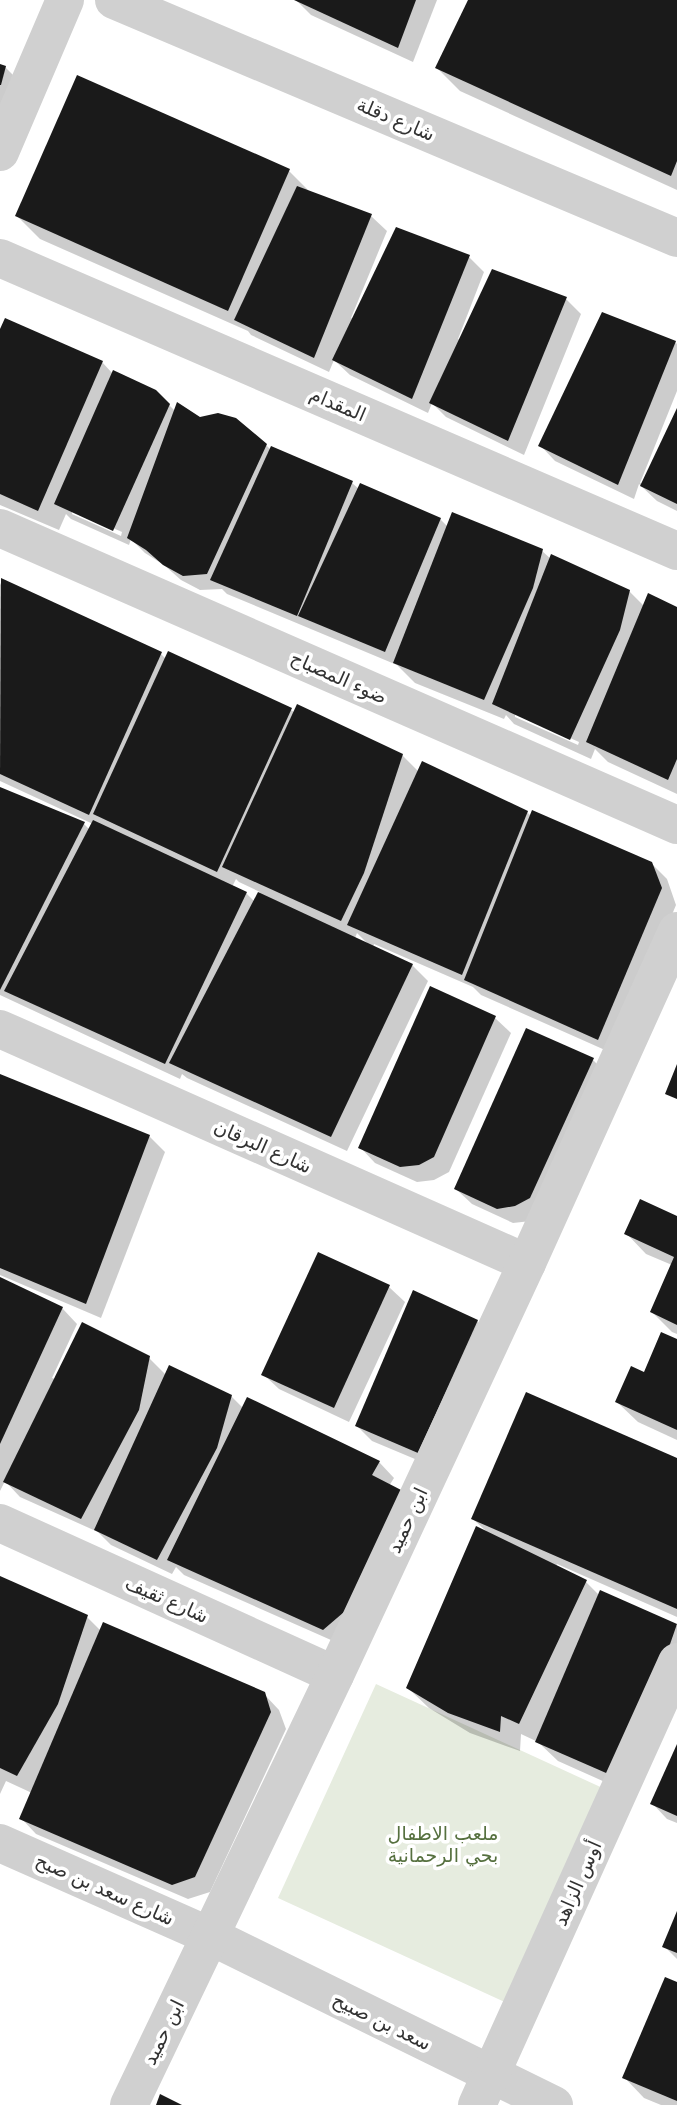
<svg xmlns="http://www.w3.org/2000/svg" width="677" height="2105" font-family="'DejaVu Sans',Vazirmatn,sans-serif">
<style>
.green{fill:#e6ecdf}
.shadow{fill:#0003;fill-rule:evenodd}
.building{fill:#1a1a1a}
.lines{fill:none;stroke-linecap:round;stroke-linejoin:round}
.street{stroke:#d0d0d0;stroke-width:38}
.labels{text-anchor:middle;stroke-width:7;stroke-linejoin:round;paint-order:stroke}
.street-label{font-size:19px;fill:#333;stroke:#fff}
.park-label{font-size:19px;fill:#56703f;stroke:#fff}
</style>
<rect width="100%" height="100%" fill="#fff"/>
<polygon class="green" points="376,1684 607,1790 509,2004 278,1898"/>
<g class="shadow">
<polygon points="296,0 437,0 413,62 311,15"/>
<polygon points="471,0 677,0 677,190 460,91 437,68"/>
<polygon points="0,65 5,67 21,83 0,148"/>
<polygon points="289,171 311,193 371,216 387,231 351,318 354,319 469,257 484,272 458,339 460,340 566,299 581,314 524,455 446,417 432,403 428,413 350,375 334,360 329,372 251,335 248,331 40,239 17,216"/>
<path d="M 0,334 L 102,362 L 113,374 L 155,391 L 175,411 L 200,418 L 266,445 L 271,450 L 352,483 L 359,489 L 440,519 L 448,527 L 542,551 L 551,559 L 629,591 L 644,606 L 677,609 L 677,794 L 608,762 L 595,749 L 591,759 L 514,724 L 506,715 L 504,719 L 415,683 L 397,665 L 227,594 L 222,589 L 200,590 L 181,580 L 164,565 L 145,553 L 131,539 L 129,545 L 71,519 L 66,514 L 59,530 L 0,505 ZM 72,510 L 122,532 L 121,536 L 72,514 ZM 515,713 L 579,742 L 578,745 L 515,717 Z"/>
<polygon points="675,342 677,344 677,391 640,483 643,484 677,412 677,511 657,501 639,484 634,499 555,461 540,445"/>
<path d="M 2,580 L 161,654 L 166,659 L 169,653 L 291,710 L 295,713 L 402,755 L 419,772 L 527,812 L 532,817 L 651,863 L 667,879 L 676,905 L 614,1054 L 481,995 L 473,987 L 374,944 L 373,947 L 412,965 L 428,981 L 347,1151 L 187,1078 L 182,1074 L 180,1079 L 0,995 L 0,789 L 84,824 L 90,830 L 93,824 L 0,781 L 0,585 ZM 236,879 L 239,882 L 260,892 L 255,902 L 246,893 L 232,887 ZM 357,933 L 369,945 L 355,938 Z"/>
<polygon points="431,988 495,1018 511,1033 449,1172 434,1180 417,1182 375,1163 360,1147"/>
<polygon points="593,1060 608,1075 531,1221 513,1223 472,1204 456,1189"/>
<polygon points="0,1076 149,1136 165,1152 101,1318 0,1275"/>
<polygon points="677,1218 677,1334 672,1332 652,1312 672,1265 646,1254 626,1233"/>
<polygon points="319,1254 389,1287 405,1302 349,1422 279,1389 263,1374"/>
<polygon points="0,1279 62,1308 77,1324 52,1378 55,1379 149,1358 167,1376 231,1396 243,1408 379,1462 394,1478 389,1486 340,1644 184,1575 176,1567 172,1574 111,1545 98,1532 20,1497 5,1481 0,1491"/>
<polygon points="477,1321 493,1337 434,1467 372,1441 357,1426"/>
<polygon points="677,1341 677,1440 638,1422 617,1402"/>
<polygon points="677,1460 677,1617 557,1564 556,1567 586,1582 600,1596 601,1593 677,1626 677,1698 634,1795 558,1761 538,1742 521,1734 520,1751 470,1733 429,1708 408,1688 487,1532 473,1519"/>
<polygon points="0,1578 87,1617 101,1631 264,1694 279,1710 286,1729 210,1892 188,1899 36,1834 21,1818 32,1793 6,1781 0,1794"/>
<polygon points="677,1748 677,1823 667,1819 652,1803"/>
<polygon points="677,1916 677,1959 664,1946"/>
<polygon points="677,1984 677,2105 661,2105 644,2098 624,2077"/>
</g>
<g class="building">
<polygon points="294,0 416,0 398,48"/>
<polygon points="468,0 677,0 677,161 671,176 435,68"/>
<polygon points="0,64 6,66 1,85 0,85"/>
<polygon points="77,75 290,169 228,311 15,216"/>
<polygon points="297,186 372,214 314,358 234,320"/>
<polygon points="396,227 470,255 412,399 332,360"/>
<polygon points="492,269 567,297 508,441 429,403"/>
<polygon points="602,312 676,341 618,485 538,446"/>
<polygon points="5,318 103,361 38,511 0,494 0,329"/>
<polygon points="113,370 156,390 170,404 113,531 54,504"/>
<polygon points="177,402 200,417 218,413 236,418 267,444 207,574 183,576 163,565 146,550 127,538"/>
<polygon points="677,408 677,504 640,486"/>
<polygon points="271,446 353,481 297,616 210,580"/>
<polygon points="360,483 441,518 385,652 298,616"/>
<polygon points="452,512 543,549 533,588 484,700 393,663"/>
<polygon points="551,554 630,590 620,630 570,740 492,704"/>
<polygon points="1,578 162,652 89,815 0,774"/>
<polygon points="648,593 677,607 677,759 668,780 586,742"/>
<polygon points="168,651 292,708 217,872 93,814"/>
<polygon points="297,704 403,754 364,873 341,921 222,867"/>
<polygon points="422,761 528,811 462,975 347,925"/>
<polygon points="0,787 85,822 0,990"/>
<polygon points="532,810 652,862 662,888 598,1040 464,980"/>
<polygon points="93,820 247,892 165,1064 4,991"/>
<polygon points="258,892 413,964 331,1137 169,1063"/>
<polygon points="430,986 496,1016 434,1157 419,1165 400,1167 358,1148"/>
<polygon points="526,1028 594,1058 530,1198 515,1206 497,1209 454,1189"/>
<polygon points="677,1064 677,1099 665,1094"/>
<polygon points="0,1074 150,1135 86,1304 0,1268"/>
<polygon points="640,1199 677,1216 677,1325 650,1312 674,1257 624,1234"/>
<polygon points="318,1252 390,1285 334,1408 261,1375"/>
<polygon points="0,1277 63,1307 0,1444"/>
<polygon points="413,1290 478,1320 418,1453 355,1426"/>
<polygon points="82,1322 150,1356 139,1410 81,1519 3,1482"/>
<polygon points="661,1332 677,1339 677,1430 615,1402 631,1366 644,1372"/>
<polygon points="169,1365 232,1395 217,1448 157,1560 94,1530"/>
<polygon points="526,1392 677,1458 677,1609 471,1519"/>
<polygon points="247,1397 380,1461 372,1475 405,1492 351,1606 323,1630 167,1560"/>
<polygon points="476,1526 587,1580 519,1724 501,1716 500,1732 448,1713 406,1688"/>
<polygon points="0,1576 88,1615 58,1704 17,1776 0,1768"/>
<polygon points="600,1590 677,1624 659,1676 613,1776 535,1742"/>
<polygon points="103,1622 265,1692 271,1712 195,1877 172,1885 19,1819"/>
<polygon points="677,1744 677,1816 650,1804"/>
<polygon points="677,1911 677,1953 662,1947"/>
<polygon points="665,1977 677,1982 677,2101 622,2078"/>
<polygon points="160,2094 182,2105 156,2105"/>
</g>
<g class="lines">
<g class="street">
<polyline points="114,0 677,238"/>
<polyline points="0,152 65,0"/>
<polyline points="0,258 677,551"/>
<polyline points="0,528 677,825"/>
<polyline points="0,1029 527,1263"/>
<polyline points="0,1523 335,1675"/>
<polyline points="0,1843 210,1936 554,2105"/>
<polyline points="129,2105 335,1675 527,1263 677,931"/>
<polyline points="477,2105 677,1662"/>
</g>
</g>
<g class="labels">
<g class="street-label">
<text transform="translate(396 119) rotate(23)" y="7">شارع دقلة</text>
<text transform="translate(338 404) rotate(23)" y="7">المقدام</text>
<text transform="translate(339 677) rotate(24)" y="7">ضوء المصباح</text>
<text transform="translate(263 1146) rotate(24)" y="7">شارع البرقان</text>
<text transform="translate(407 1520) rotate(-65)" y="7">ابن حميد</text>
<text transform="translate(167 1599) rotate(24)" y="7">شارع ثقيف</text>
<text transform="translate(577 1883) rotate(-66)" y="7">أوس الزاهد</text>
<text transform="translate(105 1889) rotate(24)" y="7">شارع سعد بن صبح</text>
<text transform="translate(382 2021) rotate(26)" y="7">سعد بن صبيح</text>
<text transform="translate(163 2032) rotate(-64)" y="7">ابن حميد</text>
</g>
<g class="park-label">
<text x="443" y="1840">ملعب الاطفال<tspan x="443" dy="22">بحي الرحمانية</tspan></text>
</g>
</g>
</svg>
